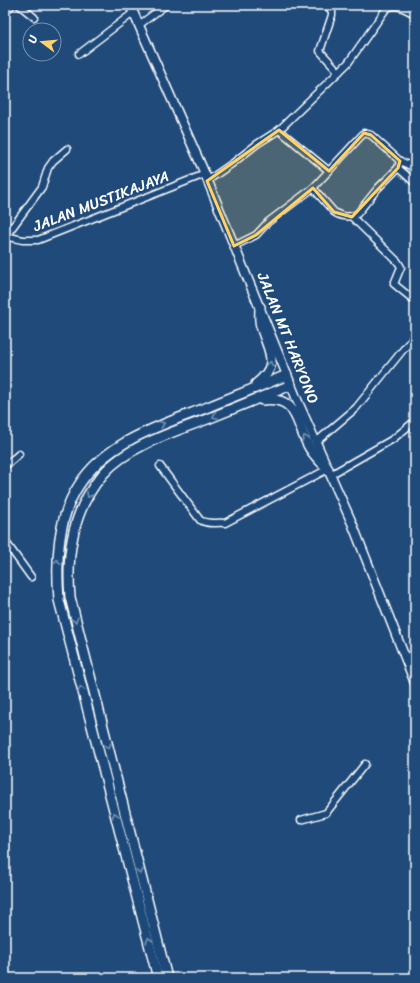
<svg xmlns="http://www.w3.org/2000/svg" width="420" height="983" font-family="Sriracha,sans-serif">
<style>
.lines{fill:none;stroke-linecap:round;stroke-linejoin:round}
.minor-casing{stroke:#fff;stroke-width:9}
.major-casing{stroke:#fff;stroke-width:11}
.highway-casing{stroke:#fff;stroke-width:12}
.minor{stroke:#1f4a7a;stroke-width:6}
.major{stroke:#1f4a7a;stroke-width:8}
.highway{stroke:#1f4a7a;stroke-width:9}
.oneway{stroke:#7992af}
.marked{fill:#ffd166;fill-opacity:0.2;stroke:#ffd166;stroke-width:3;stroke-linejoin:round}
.labels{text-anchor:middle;stroke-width:3;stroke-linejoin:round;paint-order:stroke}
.street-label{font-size:15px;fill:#fff;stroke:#1f4a7a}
</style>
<rect width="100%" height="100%" fill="#1f4a7a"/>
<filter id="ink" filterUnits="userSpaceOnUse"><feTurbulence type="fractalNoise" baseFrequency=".025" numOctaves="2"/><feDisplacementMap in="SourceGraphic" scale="8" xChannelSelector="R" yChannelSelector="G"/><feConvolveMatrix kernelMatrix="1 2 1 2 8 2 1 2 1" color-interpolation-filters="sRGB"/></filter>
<g filter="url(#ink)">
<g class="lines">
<g class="minor-casing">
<g id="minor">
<polyline points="19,5 34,17"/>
<polyline points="326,5 332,11 332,15 320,51 339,72"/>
<polyline points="5,11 12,5"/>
<polyline points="139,25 166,5"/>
<polyline points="79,54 133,13"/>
<polyline points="279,130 329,171"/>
<polyline points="398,168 414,182"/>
<path d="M 207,181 L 233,163 L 257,144 L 279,130 L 348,63 L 386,9 C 396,2 406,10 415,14"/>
<path d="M 313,188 L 334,212 C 341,217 350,218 357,214 L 378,188 L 398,168 L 400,161"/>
<polyline points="352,217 398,262 401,267 394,284 415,301"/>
<polyline points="5,236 23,240 38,240 205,174"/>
<polyline points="6,236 42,187 48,168 53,161 67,149"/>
<polyline points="234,246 256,235 268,222 313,188 364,133 371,135 400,161 415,168"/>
<polyline points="316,442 356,408 415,335"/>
<polyline points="5,466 19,454"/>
<path d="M 160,466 L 200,520 C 208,525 215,522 225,523 L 328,469"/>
<polyline points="330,475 393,439 415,421"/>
<polyline points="5,541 31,577"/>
<polyline points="406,661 415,651"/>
<polyline points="301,820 326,813 365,764"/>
</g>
</g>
<g class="major-casing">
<polyline id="major" points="130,5 205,174 298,402 352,523 415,683"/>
</g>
<g class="highway-casing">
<g id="highway">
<path d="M 256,384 C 282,364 268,351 261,326 C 259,320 260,313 260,307"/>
<path d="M 262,400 C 298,396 295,421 308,445 C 312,454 321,462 328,469"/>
<path d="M 158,978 L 59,600 C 56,562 57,518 79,485 C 107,441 162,425 208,407 C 235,396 261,386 287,375"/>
<path d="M 167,978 L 70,597 C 66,553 73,509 103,474 C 127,446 176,431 210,418 C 237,407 264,396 291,385"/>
</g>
</g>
<use href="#minor" class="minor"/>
<use href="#major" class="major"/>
<use href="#highway" class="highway"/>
</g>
<defs><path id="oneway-chevron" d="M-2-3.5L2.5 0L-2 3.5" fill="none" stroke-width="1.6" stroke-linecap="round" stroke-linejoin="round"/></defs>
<g class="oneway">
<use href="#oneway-chevron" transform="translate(270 364) rotate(-79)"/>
<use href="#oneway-chevron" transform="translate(215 416) rotate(159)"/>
<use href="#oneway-chevron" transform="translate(162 424) rotate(-21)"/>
<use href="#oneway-chevron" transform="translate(305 438) rotate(-112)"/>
<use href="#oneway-chevron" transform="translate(89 495) rotate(120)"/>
<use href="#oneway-chevron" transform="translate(57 562) rotate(-85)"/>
<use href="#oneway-chevron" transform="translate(75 620) rotate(77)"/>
<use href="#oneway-chevron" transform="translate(81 689) rotate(-105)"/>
<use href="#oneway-chevron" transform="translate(108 746) rotate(76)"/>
<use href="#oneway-chevron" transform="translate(115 815) rotate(-105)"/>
<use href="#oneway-chevron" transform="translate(140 872) rotate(76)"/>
<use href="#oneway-chevron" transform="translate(149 940) rotate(-105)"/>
</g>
</g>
<path class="marked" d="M 279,130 L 329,171 L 364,133 L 371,135 L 400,161 L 398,168 L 352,217 L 334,212 L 313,188 L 256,235 L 234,246 L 207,181 Z"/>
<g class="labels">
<g class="street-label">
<text transform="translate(101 201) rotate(-21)" y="5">JALAN MUSTIKAJAYA</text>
<text transform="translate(288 338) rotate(68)" y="5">JALAN MT HARYONO</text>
</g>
</g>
<rect width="420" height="983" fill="none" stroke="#1f4a7a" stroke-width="20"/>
<rect x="10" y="10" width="400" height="963" fill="none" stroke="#fff" stroke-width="1.5" filter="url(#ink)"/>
<g transform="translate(42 42) rotate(286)"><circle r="19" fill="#1f4a7a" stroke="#7992af"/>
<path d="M0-3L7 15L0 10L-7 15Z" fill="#ffd166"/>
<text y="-6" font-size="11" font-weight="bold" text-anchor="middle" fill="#ffffff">U</text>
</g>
</svg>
